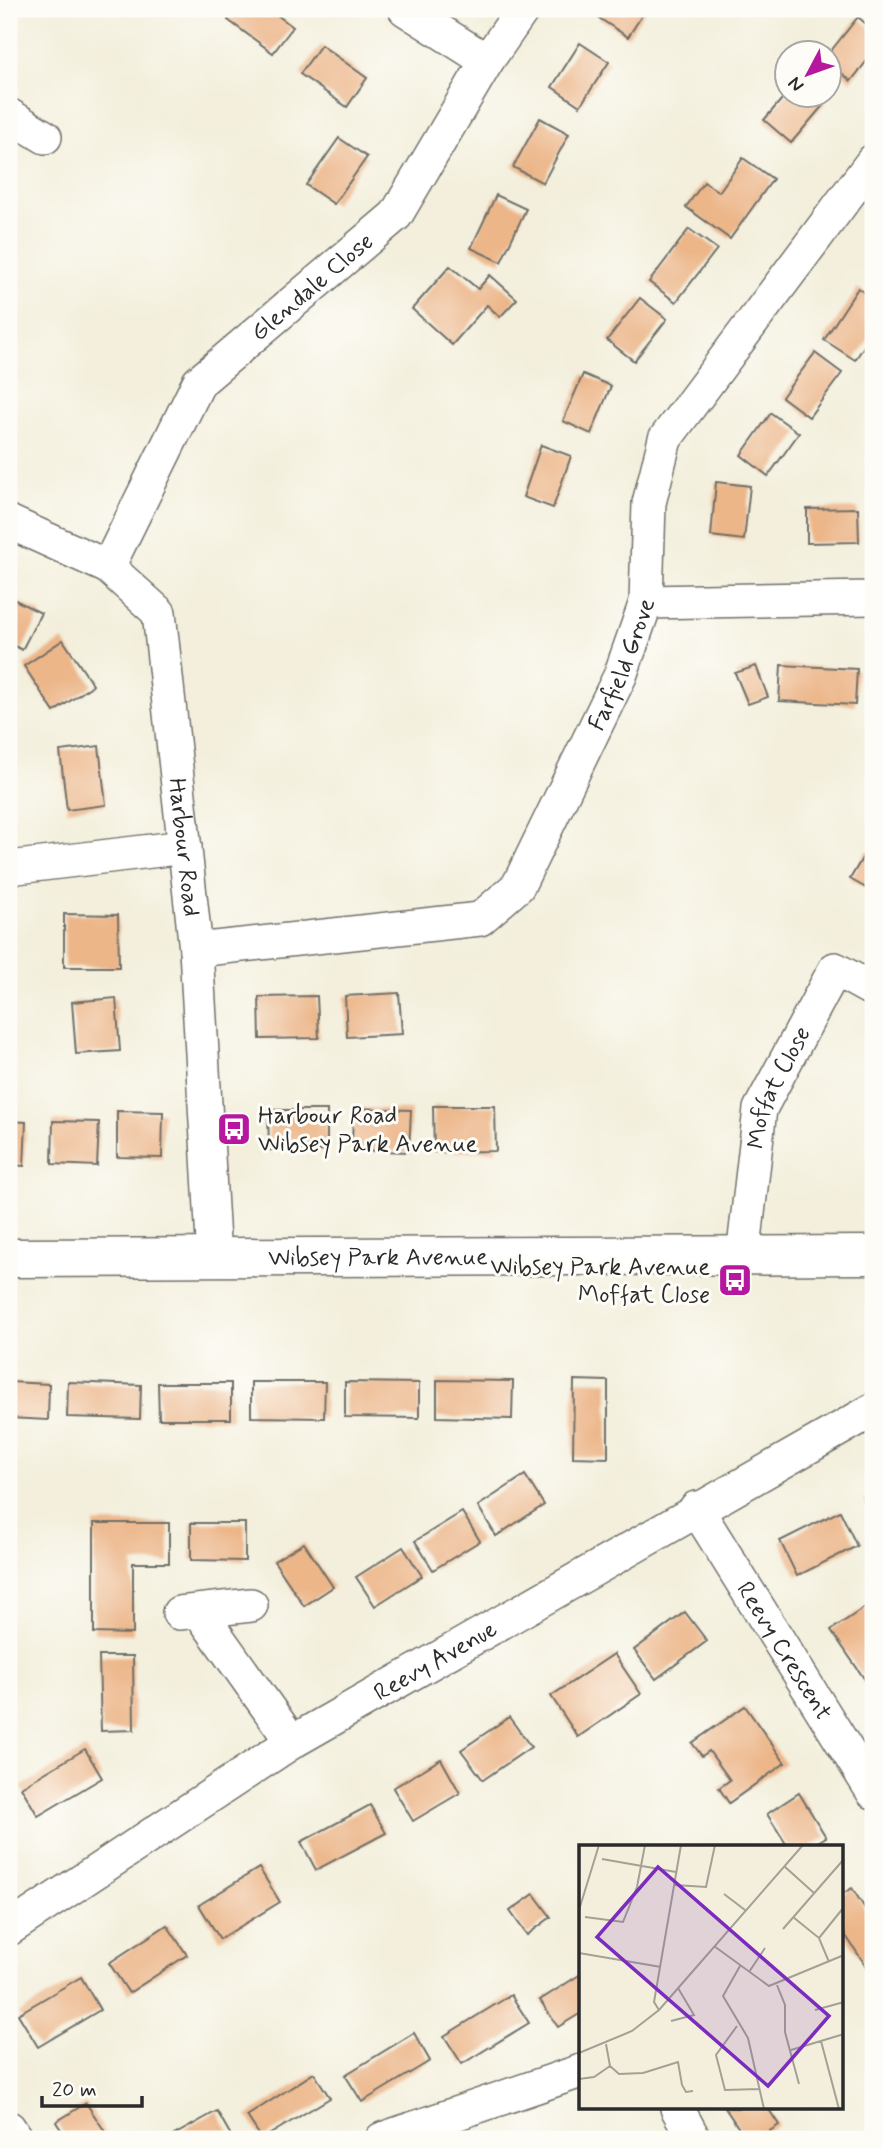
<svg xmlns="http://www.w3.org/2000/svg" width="882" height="2148" font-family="Mynerve,sans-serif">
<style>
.building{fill:#ecb689}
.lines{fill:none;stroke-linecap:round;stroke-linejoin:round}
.minor-casing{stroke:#717069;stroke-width:36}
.tertiary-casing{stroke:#717069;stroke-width:41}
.minor{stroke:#fff;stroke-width:33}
.tertiary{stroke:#fff;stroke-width:38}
.labels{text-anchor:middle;stroke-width:6;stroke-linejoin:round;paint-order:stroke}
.street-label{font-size:24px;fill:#2b2b2b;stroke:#fdfcf7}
.poi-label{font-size:24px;fill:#2b2b2b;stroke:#fdfcf7;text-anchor:start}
.inset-road{fill:none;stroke:#a3a195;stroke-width:2}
.view{fill:#7b2cbf;fill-opacity:0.15;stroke:#7b2cbf;stroke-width:3.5}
.inset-edge{fill:none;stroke:#2b2b2b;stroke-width:3.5}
</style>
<rect width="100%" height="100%" fill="#fdfcf7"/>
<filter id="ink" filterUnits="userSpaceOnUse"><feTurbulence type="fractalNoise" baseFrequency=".0143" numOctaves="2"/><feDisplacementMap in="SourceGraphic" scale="14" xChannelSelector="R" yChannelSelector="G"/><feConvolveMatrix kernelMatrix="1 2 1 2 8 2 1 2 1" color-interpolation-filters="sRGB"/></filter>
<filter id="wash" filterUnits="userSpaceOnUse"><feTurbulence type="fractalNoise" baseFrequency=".00686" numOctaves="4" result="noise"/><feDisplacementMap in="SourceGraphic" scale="28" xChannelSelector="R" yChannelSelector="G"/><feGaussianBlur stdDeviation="1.57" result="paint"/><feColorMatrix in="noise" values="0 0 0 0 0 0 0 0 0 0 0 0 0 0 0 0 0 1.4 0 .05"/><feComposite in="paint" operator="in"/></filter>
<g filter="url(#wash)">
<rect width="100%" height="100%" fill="#f3efdc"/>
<g id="blocks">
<g class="building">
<polygon points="236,9 269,9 293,27 273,53 228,20"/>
<polygon points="605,9 646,9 628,37 599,18"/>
<polygon points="858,17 873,30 873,53 851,81 830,63 830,52"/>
<polygon points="580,43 609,62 580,106 552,87"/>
<polygon points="321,45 367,78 347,107 300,74"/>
<polygon points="788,92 788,94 815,94 825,103 791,143 764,120"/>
<polygon points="540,118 569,134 543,183 513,167"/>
<polygon points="339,138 367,157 334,204 306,185"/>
<polygon points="743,158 773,179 730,239 686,207 704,182 719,192"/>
<polygon points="496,195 526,209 501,262 471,248"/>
<polygon points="689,229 717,249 676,302 649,282"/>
<polygon points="450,266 478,289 490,275 517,299 500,317 487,305 452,345 412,309"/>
<polygon points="858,288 873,299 873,333 855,360 824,340"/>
<polygon points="640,298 667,319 634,361 607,340"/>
<polygon points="815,353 842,373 809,417 782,397"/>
<polygon points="583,374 611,386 591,434 563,421"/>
<polygon points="771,413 799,433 768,476 741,455"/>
<polygon points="541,445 571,456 553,508 523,497"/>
<polygon points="716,482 750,486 744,540 711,536"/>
<polygon points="858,508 859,542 807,543 807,509"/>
<polygon points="9,597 41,613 22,650 9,643"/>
<polygon points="63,640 93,685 54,712 24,666"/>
<polygon points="781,665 857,669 855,705 779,701"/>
<polygon points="756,666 768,697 748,704 735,673"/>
<polygon points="99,746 106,805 67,810 60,751"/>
<polygon points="867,850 873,854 873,892 850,879"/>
<polygon points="64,914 118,915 119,967 64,967"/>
<polygon points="399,993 402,1034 347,1037 345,996"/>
<polygon points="317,996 319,1038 260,1039 259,997"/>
<polygon points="116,998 120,1051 76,1054 72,1002"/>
<polygon points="433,1106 495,1106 496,1151 434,1152"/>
<polygon points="353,1108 411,1110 409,1152 352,1150"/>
<polygon points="268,1110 327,1110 327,1151 269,1150"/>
<polygon points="117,1111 163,1112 162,1158 117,1157"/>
<polygon points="9,1121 26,1122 24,1166 9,1165"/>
<polygon points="53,1121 99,1122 97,1166 52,1164"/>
<polygon points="437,1380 513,1381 512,1419 437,1417"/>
<polygon points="574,1380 608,1381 608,1458 573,1457"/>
<polygon points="9,1382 49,1384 48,1420 9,1418"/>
<polygon points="68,1382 141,1385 140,1419 67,1417"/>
<polygon points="251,1382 325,1382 324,1418 251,1417"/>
<polygon points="345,1382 419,1383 419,1418 345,1417"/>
<polygon points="158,1383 231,1383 231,1419 159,1419"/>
<polygon points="525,1475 544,1505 496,1536 478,1506"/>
<polygon points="873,1495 873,1517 864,1500"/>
<polygon points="840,1511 857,1546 797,1576 780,1541"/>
<polygon points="462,1512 480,1541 433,1570 415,1541"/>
<polygon points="94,1523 169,1523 169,1563 133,1563 133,1634 94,1633"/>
<polygon points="191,1523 245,1523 245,1561 191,1560"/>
<polygon points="304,1543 333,1587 304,1606 274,1561"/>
<polygon points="403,1547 422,1576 375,1606 356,1577"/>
<polygon points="873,1602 873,1685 870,1687 831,1630"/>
<polygon points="685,1612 707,1641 656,1679 634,1650"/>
<polygon points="614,1654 641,1694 578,1737 551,1696"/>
<polygon points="99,1656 133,1656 134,1730 101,1731"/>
<polygon points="745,1706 785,1763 729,1803 719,1788 730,1780 709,1751 702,1756 692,1743"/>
<polygon points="509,1717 531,1747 483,1780 461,1750"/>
<polygon points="85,1749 102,1778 38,1816 21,1787"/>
<polygon points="441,1759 460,1793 413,1821 393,1788"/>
<polygon points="799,1793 826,1837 810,1847 788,1847 767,1814"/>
<polygon points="370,1805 386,1833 316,1870 301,1842"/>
<polygon points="259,1868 280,1902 220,1939 199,1905"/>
<polygon points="852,1888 873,1921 873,1966 868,1969 842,1930 842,1894"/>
<polygon points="534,1894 551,1917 527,1935 510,1911"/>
<polygon points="167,1925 187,1955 129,1993 109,1963"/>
<polygon points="581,1974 581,2013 558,2027 540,2000"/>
<polygon points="81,1977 100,2010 38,2047 18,2014"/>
<polygon points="511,1995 529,2023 462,2064 444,2036"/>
<polygon points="414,2033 430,2061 362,2102 345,2075"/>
<polygon points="314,2073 330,2098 262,2139 247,2116"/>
<polygon points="86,2103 110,2139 67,2139 56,2122"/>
<polygon points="725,2108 768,2108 779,2125 757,2139 746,2139"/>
<polygon points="217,2111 233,2139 167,2139"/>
</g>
</g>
</g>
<g filter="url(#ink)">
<use href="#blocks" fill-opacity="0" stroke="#717069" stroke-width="2"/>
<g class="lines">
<g class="minor-casing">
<g id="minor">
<polyline points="405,9 487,61"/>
<polyline points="9,115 45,137"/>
<path id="s1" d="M 9,522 L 108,567 L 159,613 L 196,950 L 214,1259"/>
<path id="s2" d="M 108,567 L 199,382 L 396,215 L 487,61 L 523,9"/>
<polyline points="646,602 873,598"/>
<polyline points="9,868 185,847"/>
<path id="s3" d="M 196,950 L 480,919 L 518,886 L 620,676 L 646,602 L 649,503 L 665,439 L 873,161"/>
<path id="s4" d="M 743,1257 L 760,1109 L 835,969 L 873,990"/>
<path id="s5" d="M 696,1508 L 873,1792"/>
<polyline points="199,1611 292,1742"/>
<polyline points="179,1613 251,1605"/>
<path id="s6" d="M 9,1929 L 292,1742 L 873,1410"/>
<polyline points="677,2108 694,2139"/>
<polyline points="9,2128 16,2139"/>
<polyline points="382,2139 581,2071"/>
</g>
</g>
<g class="tertiary-casing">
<g id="tertiary">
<path id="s7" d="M 9,1258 L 873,1255"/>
</g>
</g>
<use href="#minor" class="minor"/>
<use href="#tertiary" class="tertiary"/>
</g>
</g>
<defs>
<g id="bus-square" transform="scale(1.75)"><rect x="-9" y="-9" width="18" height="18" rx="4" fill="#b5179e" stroke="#fdfcf7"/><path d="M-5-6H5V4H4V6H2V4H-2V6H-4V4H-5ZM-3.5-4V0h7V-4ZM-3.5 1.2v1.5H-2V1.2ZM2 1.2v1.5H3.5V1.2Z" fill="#fff"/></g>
</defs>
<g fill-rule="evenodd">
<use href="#bus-square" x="234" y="1129"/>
<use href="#bus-square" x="735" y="1280"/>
</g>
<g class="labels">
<g class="street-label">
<text dy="8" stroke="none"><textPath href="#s2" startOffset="354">Glendale Close</textPath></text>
<text dy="8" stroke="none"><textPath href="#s3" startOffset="581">Farfield Grove</textPath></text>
<text dy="8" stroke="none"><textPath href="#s1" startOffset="413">Harbour Road</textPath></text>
<text dy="8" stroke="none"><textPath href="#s4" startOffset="175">Moffat Close</textPath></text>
<text dy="8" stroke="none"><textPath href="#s7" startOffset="369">Wibsey Park Avenue</textPath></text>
<text dy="8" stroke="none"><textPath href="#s5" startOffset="168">Reevy Crescent</textPath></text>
<text dy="8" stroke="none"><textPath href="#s6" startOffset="504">Reevy Avenue</textPath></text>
</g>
<g class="poi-label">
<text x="258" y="1123">Harbour Road<tspan x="258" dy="28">Wibsey Park Avenue</tspan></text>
<text x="710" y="1274" text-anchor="end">Wibsey Park Avenue<tspan x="710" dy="28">Moffat Close</tspan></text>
</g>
</g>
<g transform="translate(579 1845)">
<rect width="264" height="264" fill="#f3efdc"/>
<path class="inset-road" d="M 23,14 L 97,27M 205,21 L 235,48M 96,40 L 127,42 L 136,0M 145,49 L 166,65M 0,65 L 20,0M 6,72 L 44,77 L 58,42 L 66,0M 214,72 L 240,93 L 250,117M 204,84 L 265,14M 240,93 L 265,62M 135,101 L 190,141 L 265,110M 0,108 L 82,122M 161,121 L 144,151 L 169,193 L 185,264M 170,127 L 186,103M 198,140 L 206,160 L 206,187 L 220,239M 80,165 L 75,157 L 102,0M 236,165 L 265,157M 92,176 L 115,170 L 99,143M 158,181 L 137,210 L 146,245 L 180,244M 242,196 L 260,264M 27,199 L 31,221 L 40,229 L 64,228 L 99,217 L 103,240 L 107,247 L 114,246M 212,205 L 265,189M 0,208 L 53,186 L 80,165 L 224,0M 0,234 L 15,232 L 31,221"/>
<path class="view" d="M 79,22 L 250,171 L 189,241 L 18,92 Z"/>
<rect width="264" height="264" class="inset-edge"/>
</g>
<rect width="882" height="2148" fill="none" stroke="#fdfcf7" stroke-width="35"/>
<g transform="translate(808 74) rotate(229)"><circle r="33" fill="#fdfcf7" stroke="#a9a8a5" stroke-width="2"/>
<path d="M0-5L12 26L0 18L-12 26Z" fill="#b5179e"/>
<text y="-10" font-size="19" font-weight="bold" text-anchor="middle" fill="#2b2b2b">N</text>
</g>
<path d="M42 2096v10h100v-10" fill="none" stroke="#2b2b2b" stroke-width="3.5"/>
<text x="52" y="2096" font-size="21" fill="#2b2b2b" stroke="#fdfcf7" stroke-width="5" paint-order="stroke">20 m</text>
</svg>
